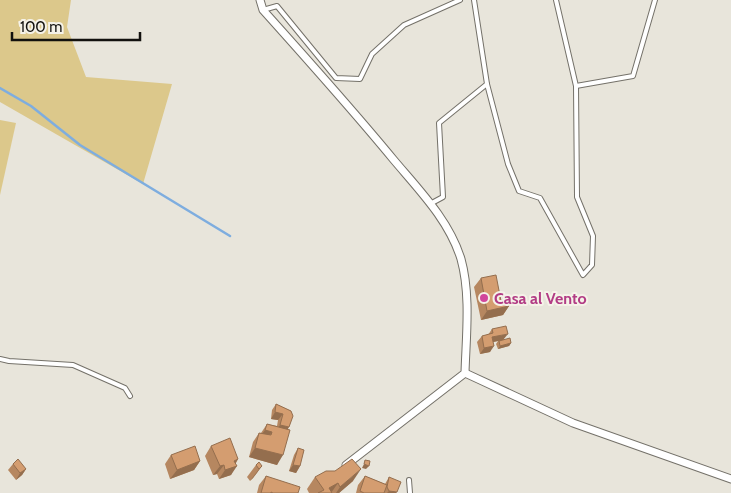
<svg xmlns="http://www.w3.org/2000/svg" width="731" height="493" font-family="Cabin,sans-serif">
<style>
.green{fill:#dcc88b}
.lines{fill:none;stroke-linecap:round;stroke-linejoin:round}
.stream{stroke:#7eaddf;stroke-width:2.5}
.service-casing{stroke:#747169;stroke-width:6}
.minor-casing{stroke:#747169;stroke-width:9}
.service{stroke:#fff;stroke-width:4}
.minor{stroke:#fff;stroke-width:7}
.wall{fill:#b68760}
.shaded-wall{fill:#946e4e}
.building{fill:#d49d70;stroke:#946e4e}
.hotel-dot{fill:#d1479c;stroke:#f5f2e8;stroke-width:2}
.labels{text-anchor:middle;stroke-width:4;stroke-linejoin:round;paint-order:stroke}
.hotel-label{font-size:16px;font-weight:bold;fill:#b23c85;stroke:#f5f2e8;text-anchor:start}
</style>
<rect width="100%" height="100%" fill="#e8e5db"/>
<g class="green">
<polygon points="0,0 71,0 67,27 86,77 172,84 143,184 0,102"/>
<polygon points="0,120 16,123 0,195"/>
</g>
<g class="lines">
<polyline class="stream" points="0,88 31,106 80,145 230,236"/>
<g class="service-casing">
<g id="service">
<polyline points="263,10 277,6 336,78 360,79 372,54 404,25 460,0"/>
<polyline points="487,84 508,164 519,191 540,198 583,275 592,265 593,236 577,197 576,86 556,0"/>
<polyline points="576,86 633,76 655,0"/>
<polyline points="430,204 443,197 439,123 487,84 474,0"/>
<polyline points="0,359 9,361 73,365 125,388 130,396"/>
<polyline points="409,480 410,493"/>
</g>
</g>
<g class="minor-casing">
<g id="minor">
<path d="M 260,0 L 263,10 C 307,59 351,108 393,159 C 419,190 449,220 461,259 C 471,295 466,337 465,373 L 346,465"/>
<polyline points="465,373 573,423 731,479"/>
</g>
</g>
<use href="#service" class="service"/>
<use href="#minor" class="minor"/>
</g>
<g class="wall">
<polygon points="481,278 501,301 509,306 503,315 481,320 474,287"/>
<polygon points="492,329 504,339 511,343 509,346 498,349 496,344 498,341 493,342 490,352 480,354 477,342 482,336 488,335"/>
<polygon points="276,404 291,411 288,429 277,465 249,457 253,442 259,433 261,433 267,424 277,426 278,420 271,419 272,410"/>
<polygon points="211,446 238,459 236,463 231,475 219,479 217,474 213,475 205,456"/>
<polygon points="298,448 300,466 296,473 289,471 294,455"/>
<polygon points="171,455 200,461 194,470 170,479 165,464"/>
<polygon points="13,464 26,469 22,475 16,480 8,470"/>
<polygon points="256,465 262,466 253,478 250,481 247,477"/>
<polygon points="266,476 298,493 257,493 259,485"/>
<polygon points="365,476 385,484 389,477 396,493 356,493 358,485"/>
<polygon points="315,477 353,481 339,493 309,493 307,489"/>
</g>
<g class="shaded-wall">
<polygon points="509,306 503,315 481,320 487,311"/>
<polygon points="508,334 503,340 488,343 492,337"/>
<polygon points="511,343 509,346 498,349 500,346"/>
<polygon points="494,346 490,352 480,354 484,348"/>
<polygon points="275,412 283,414 278,420 271,419"/>
<polygon points="280,425 289,427 285,433 276,431"/>
<polygon points="265,430 272,432 265,441 258,439"/>
<polygon points="255,448 283,455 277,465 249,457"/>
<polygon points="238,459 233,467 237,466 231,475 219,479 225,470 234,461"/>
<polygon points="200,461 194,470 170,479 177,470"/>
<polygon points="364,464 369,466 366,469 362,468"/>
<polygon points="224,465 217,474 213,475 220,466"/>
<polygon points="293,465 300,466 296,473 289,471"/>
<polygon points="262,466 253,478 250,481 259,469"/>
<polygon points="26,469 22,475 16,480 20,473"/>
<polygon points="361,469 353,481 339,493 336,493 340,487"/>
<polygon points="338,483 331,493 329,488"/>
<polygon points="389,491 397,492 396,493 387,493"/>
</g>
<g class="building">
<polygon points="496,275 501,301 508,300 509,306 487,311 481,278"/>
<polygon points="506,326 508,334 492,337 494,346 484,348 482,336 493,333 492,329"/>
<polygon points="510,338 511,343 500,346 499,341"/>
<polygon points="276,404 291,411 293,416 289,427 280,425 283,414 275,412"/>
<polygon points="267,424 290,430 283,455 255,448 259,433 271,435 272,432 265,430"/>
<polygon points="230,438 238,459 234,461 237,466 225,470 224,465 220,466 211,446"/>
<polygon points="195,446 200,461 177,470 171,455"/>
<polygon points="298,448 304,450 300,466 293,465"/>
<polygon points="18,459 26,469 20,473 13,464"/>
<polygon points="352,459 361,469 340,487 338,483 329,488 332,493 318,493 324,490 315,477 326,471 335,471"/>
<polygon points="365,460 370,461 369,466 364,464"/>
<polygon points="259,462 262,466 259,469 256,465"/>
<polygon points="266,476 300,487 298,493 273,493 271,492 271,493 261,493"/>
<polygon points="365,476 387,485 384,493 364,493 360,491"/>
<polygon points="389,477 401,482 397,492 389,491 387,487"/>
</g>
<circle class="hotel-dot" cx="484" cy="298" r="5"/>
<g class="labels">
<g class="hotel-label">
<text x="494" y="304">Casa al Vento</text>
</g>
</g>
<path d="M12 32v8h128v-8" fill="none" stroke="#12110e" stroke-width="2.5"/>
<text x="20" y="32" font-size="15" fill="#12110e" stroke="#f5f2e8" stroke-width="4" paint-order="stroke">100 m</text>
</svg>
